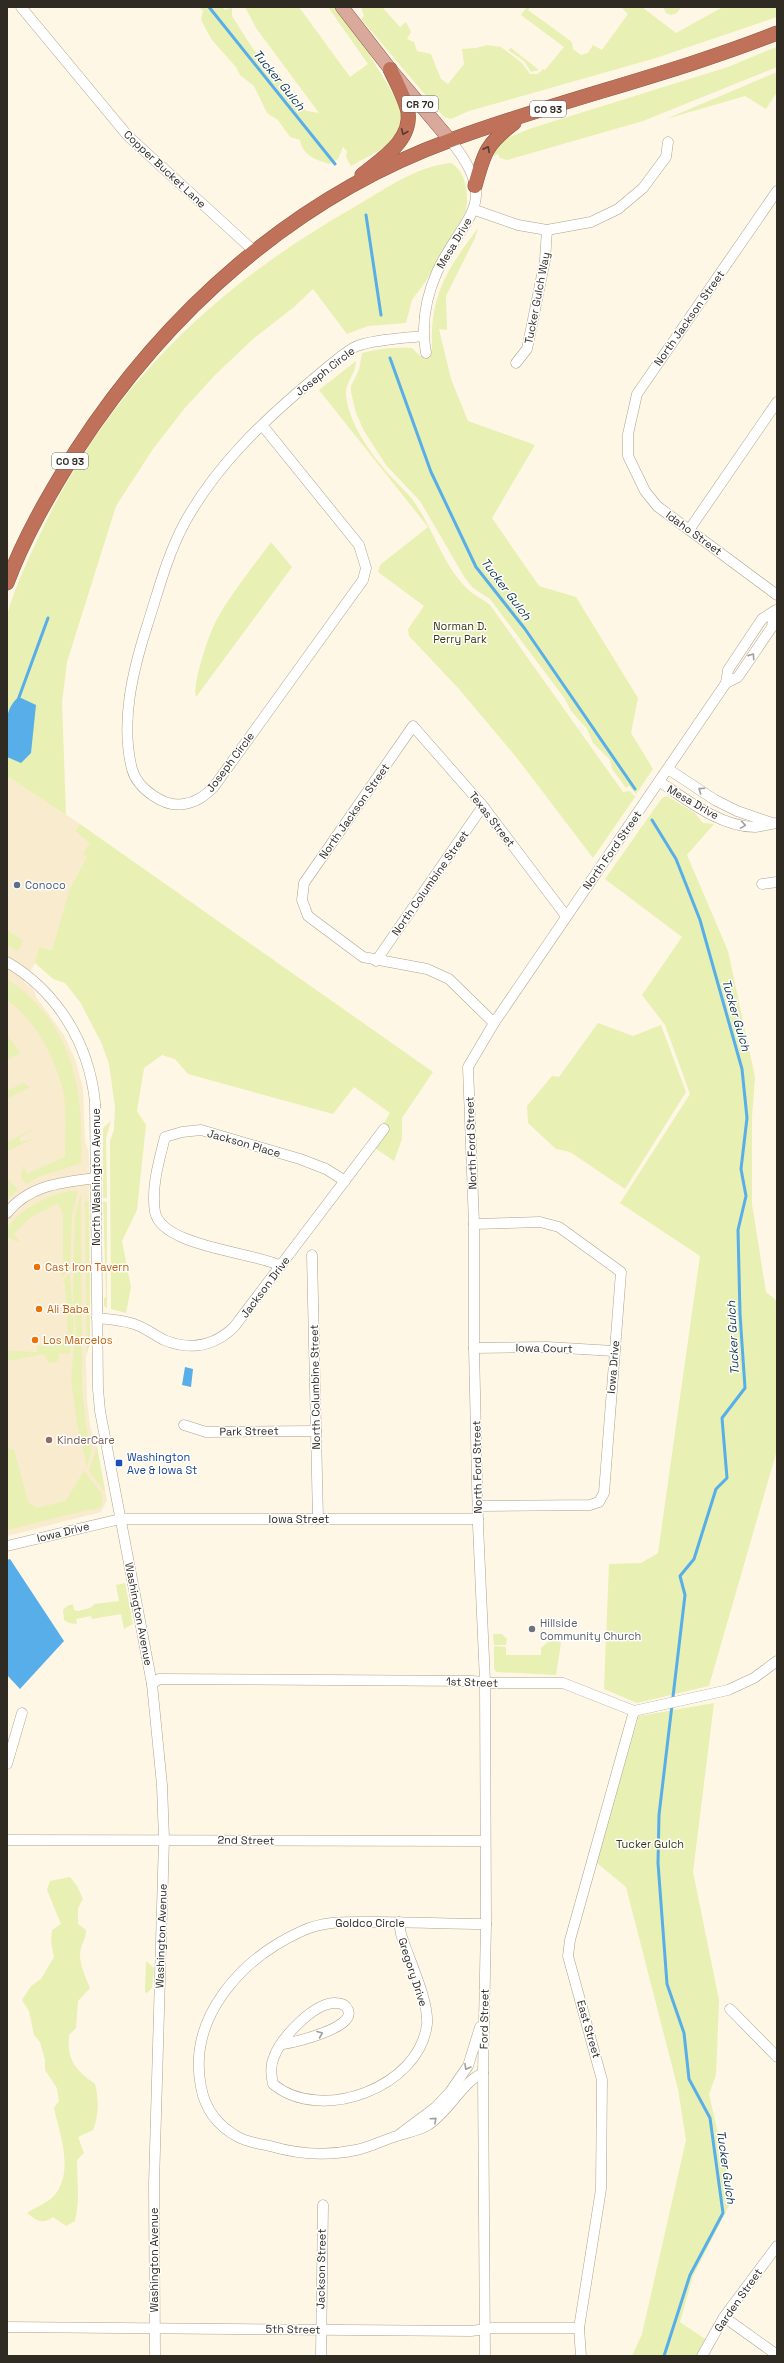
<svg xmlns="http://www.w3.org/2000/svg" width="784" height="2363" font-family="'Space Grotesk',sans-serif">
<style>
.built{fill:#f8ebce}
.green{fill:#e8f0b3}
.water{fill:#57aee9}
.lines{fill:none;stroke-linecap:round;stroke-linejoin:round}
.stream{stroke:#57aee9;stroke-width:3}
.minor-casing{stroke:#aca38e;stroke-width:11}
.major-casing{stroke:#8d5846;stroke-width:14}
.highway-casing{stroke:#8d5846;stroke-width:15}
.minor{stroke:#fff;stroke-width:10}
.major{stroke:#d9aa9b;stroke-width:13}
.highway{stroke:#bf7159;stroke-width:14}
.oneway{stroke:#533c30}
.oneway2{stroke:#a1a09c}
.service-dot{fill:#5c6f8a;stroke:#fff;stroke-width:1.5}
.food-dot{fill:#e8710a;stroke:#fff;stroke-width:1.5}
.education-dot{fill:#8d6e63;stroke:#fff;stroke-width:1.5}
.transit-dot{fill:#1a4fb4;stroke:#fff;stroke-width:1.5}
.worship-dot{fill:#6b7280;stroke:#fff;stroke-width:1.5}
.labels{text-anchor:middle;stroke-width:3;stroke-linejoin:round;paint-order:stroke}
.shield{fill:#fff;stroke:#6d6b65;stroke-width:1}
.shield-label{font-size:10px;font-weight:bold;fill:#2f2b23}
.street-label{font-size:11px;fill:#2f2b23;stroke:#fff}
.park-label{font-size:11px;fill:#363a12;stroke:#fff}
.service-label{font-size:11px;fill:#4e5e75;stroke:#fff;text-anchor:start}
.food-label{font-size:11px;fill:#c56008;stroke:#fff;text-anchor:start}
.education-label{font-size:11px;fill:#785e54;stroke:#fff;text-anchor:start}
.transit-label{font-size:11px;fill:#164399;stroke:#fff;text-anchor:start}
.worship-label{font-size:11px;fill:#5b616d;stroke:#fff;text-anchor:start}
.water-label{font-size:12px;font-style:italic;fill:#0d334b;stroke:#fff}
</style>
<rect width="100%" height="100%" fill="#fff7e5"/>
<polygon class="built" points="7,776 80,824 75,831 90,843 87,857 69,890 52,950 39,947 35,963 24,982 34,990 36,997 64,1035 76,1062 83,1089 85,1142 89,1152 90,1343 86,1357 87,1400 90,1427 95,1441 107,1500 101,1512 7,1536"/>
<g class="green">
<path d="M 199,7 L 223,7 L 225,10 L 232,7 L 232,16 L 253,49 L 280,75 L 287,89 L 299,100 L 301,106 L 307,111 L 319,113 L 256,28 L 245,7 L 299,7 L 350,77 L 368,64 L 328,7 L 336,7 L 360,39 L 392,92 L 402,111 L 398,133 L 387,146 L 351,166 L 346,157 L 347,151 L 343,147 L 338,159 L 329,164 C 315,159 303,156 300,140 L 290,137 L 278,120 L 267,113 L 254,86 L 240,75 L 236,67 L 212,40 L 201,20 L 203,11 Z"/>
<polygon points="361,7 382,7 400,27 406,22 411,32 407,39 414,42 417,51 431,54 441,79 448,84 464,64 462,49 476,48 487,45 501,47 522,63 530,74 538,74 543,69 545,70 564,47 521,15 527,7 530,7 528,10 572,42 573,49 581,55 588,53 593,45 602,50 628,14 621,7 642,7 676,33 723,7 777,7 777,17 656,58 469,111 451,119 444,117 361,19 364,16"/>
<polygon points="663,7 681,7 677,13 671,15 666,13"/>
<polygon points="776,47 777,67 643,121 507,160 500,158 498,154 494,156 490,151 502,140 532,128 728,67"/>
<polygon points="511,48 539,70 531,72 524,61 508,50"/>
<polygon points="777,72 777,92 766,109 745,96 666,119"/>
<path d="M 451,163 C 466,171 469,194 466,211 L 426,281 L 412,300 L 406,323 L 368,326 L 347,334 L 313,289 L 294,307 L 253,339 L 216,374 L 184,409 L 153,449 L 116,506 L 67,662 L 62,702 L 66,815 L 7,776 C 7,736 7,697 7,657 C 7,643 4,625 8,612 C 16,584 29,558 41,532 C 110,387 212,289 351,209 C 381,192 415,166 451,163 Z"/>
<path d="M 478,228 L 475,238 L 446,296 L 447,330 L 439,329 L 451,379 L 468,421 L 535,445 L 492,518 L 539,586 L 576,597 L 638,698 L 631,733 L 653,769 L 636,794 L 629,786 L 626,788 L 612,769 L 610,760 L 593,743 L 587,729 L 571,711 L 565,699 L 490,599 L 473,588 L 465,578 L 420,501 L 386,465 L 364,431 L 356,413 L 351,392 L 351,386 L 359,370 L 362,353 C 378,348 396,347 412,348 L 420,356 L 432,349 C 430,294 447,270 478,228 Z"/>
<path d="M 356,361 C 356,374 345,382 346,395 C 348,419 366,447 381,465 C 390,477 402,487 412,499 C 434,528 443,569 472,593 C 478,597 484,600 490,605 L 623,792 L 630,791 L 635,797 L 593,858 L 517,758 L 459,689 L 409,636 L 408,629 L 424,606 L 378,572 L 380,565 L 428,527 L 319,390 Z"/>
<path d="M 271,542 L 292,567 L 196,697 C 192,684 209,634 216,621 C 231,593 253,567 271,542 Z"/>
<polygon points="667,796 695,813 703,823 714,824 687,855 728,951 755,1077 752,1117 752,1204 766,1292 777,1301 777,1450 709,1686 637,1703 604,1689 609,1564 641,1563 658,1553 700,1256 620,1203 690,1094 665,1025 642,995 682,937 605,879 662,798"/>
<polygon points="80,824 433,1072 402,1118 402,1139 394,1161 375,1148 382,1126 390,1113 354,1087 333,1114 188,1074 175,1059 162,1055 144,1068 137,1111 146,1125 137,1210 122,1241 131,1287 126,1313 111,1309 110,1141 114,1130 115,1107 109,1064 101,1042 80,1002 65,983 53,979 35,963 39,947 52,950 69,890 87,857 83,854 90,843 75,831"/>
<polygon points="7,930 23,941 18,951 7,945"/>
<path d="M 7,979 C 73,1023 84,1089 81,1163 L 38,1177 L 26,1184 L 21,1176 L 23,1166 L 27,1174 L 65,1157 C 65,1137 67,1109 63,1090 C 54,1056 36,1020 7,1000 Z"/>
<polygon points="598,1023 633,1036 661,1025 686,1092 625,1189 570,1152 556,1149 528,1123 527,1106 552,1076 559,1077"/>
<polygon points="7,1034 20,1053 7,1060"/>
<polygon points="23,1083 30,1087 7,1099 7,1091"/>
<polygon points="111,1121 106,1138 107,1198 103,1198 103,1128"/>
<polygon points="36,1128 19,1138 21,1142 37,1137 7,1151 7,1142"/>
<polygon points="7,1178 18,1190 7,1199"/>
<path d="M 70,1191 L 78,1191 L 72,1215 L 70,1271 L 61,1277 L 62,1268 L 63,1268 L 63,1213 L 58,1203 L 31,1217 L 13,1234 L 19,1241 L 17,1242 L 7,1236 L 7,1228 C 23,1208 45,1196 70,1191 Z"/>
<polygon points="81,1194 82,1387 86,1427 92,1448 87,1467 77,1423 71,1378 76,1331 73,1298 75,1215"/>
<polygon points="85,1201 89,1203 90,1343 87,1353"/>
<polygon points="103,1201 107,1202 107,1308 104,1306 104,1298 106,1297"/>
<polygon points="68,1275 70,1275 74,1328 70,1354 59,1353 58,1361 49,1363 44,1354 7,1361 7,1347 8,1351 37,1352 37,1346 62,1345 63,1337 68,1332 65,1285 63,1281"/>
<polygon points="97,1446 105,1491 106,1493 89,1471"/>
<polygon points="7,1448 14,1450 28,1502 37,1508 66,1501 84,1471 102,1494 102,1505 95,1510 91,1509 7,1530"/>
<polygon points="125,1583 133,1624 124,1629 121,1614 92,1619 91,1616 76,1619 77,1624 69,1623 64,1620 63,1610 67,1606 73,1604 74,1610 78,1611 90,1608 95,1604 119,1601 116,1585"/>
<polygon points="493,1634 502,1634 507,1639 506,1645 494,1645"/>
<polygon points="558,1640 561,1643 556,1675 496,1672 494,1669 494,1646 506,1647 506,1655 541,1655 541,1648 549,1641"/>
<polygon points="714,1703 693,1872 719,2000 716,2075 709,2094 733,2198 693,2276 680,2322 705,2339 696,2356 632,2356 642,2334 686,2140 678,2089 626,1887 596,1862 639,1716"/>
<path d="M 70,1877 L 77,1886 L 83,1899 L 78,1908 L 78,1924 L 86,1930 C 86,1938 83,1941 81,1948 C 77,1960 86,1978 90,1988 L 78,2001 L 76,2028 L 69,2035 C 67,2061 75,2069 95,2084 C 99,2099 99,2115 93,2130 L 78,2137 L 84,2153 L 77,2160 C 77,2182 80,2200 75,2221 L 66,2226 L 53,2217 C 42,2225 37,2221 27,2213 C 34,2208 47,2203 53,2197 C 75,2173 60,2135 54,2108 L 59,2101 L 57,2088 L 45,2070 L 45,2060 L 40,2042 L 34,2035 L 29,2011 L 22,2000 L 31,1986 L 41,1979 L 54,1957 L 51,1942 L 52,1930 L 61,1924 L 47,1890 L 50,1881 Z"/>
<polygon points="146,1961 154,1968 152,1988 147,1993 145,1992"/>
</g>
<g class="water">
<path d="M 19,697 L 36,705 L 31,753 L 21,763 L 7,757 C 7,737 1,710 19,697 Z"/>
<polygon points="185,1367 193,1369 191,1387 182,1385"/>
<polygon points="10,1559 64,1641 20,1689 7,1675 7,1560"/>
</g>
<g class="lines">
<g class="stream">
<polyline points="209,7 335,164"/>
<polyline points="366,215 381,315"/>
<polyline points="390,358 431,472 476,567 525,629 635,789"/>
<polyline points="18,700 48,618"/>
<polyline points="652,820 676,859 700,920 742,1069 747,1118 741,1169 746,1196 738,1230 740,1314 745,1388 722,1418 727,1478 716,1489 694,1559 680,1576 685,1595 659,1815 658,1863 667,1984 684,2033 689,2079 710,2118 723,2213 690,2275 664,2356"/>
</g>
<g class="minor-casing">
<g id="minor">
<polyline points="21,7 128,136 254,251"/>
<polyline points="777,191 637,394 628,434 628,456 645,491 657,506 777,595"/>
<polyline points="475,210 518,225 547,230 591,222 618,209 643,188 666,157 668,142"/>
<path d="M 426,353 C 421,326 426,297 437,272 C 463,215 503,205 450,140"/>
<polyline points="516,363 527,349 545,260 547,230"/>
<path d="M 262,425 L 359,545 L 366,568 L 363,580 L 213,788 C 204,796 197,802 184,804 C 164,808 137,788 132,769 C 120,722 133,670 147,626 C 158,592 167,556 184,524 C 215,467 261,423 311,381 C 325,370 338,357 353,348 C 366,340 407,338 423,336"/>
<polyline points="689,530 777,402"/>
<polyline points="726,683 728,670 762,619 776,610"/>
<polyline points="668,769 715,800 737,811 772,823"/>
<path d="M 660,782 C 687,800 721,827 755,827 C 762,826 770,824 777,823"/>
<polyline points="762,884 777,882"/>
<polyline points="376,961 483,806"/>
<path d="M 7,962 C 58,992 89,1044 95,1102 L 98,1389 L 100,1411 L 152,1684 L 162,1785 L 164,1839 L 154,2184 L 155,2356"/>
<polyline points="494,1023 449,979 427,969 363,957 308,916 302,900 304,883 413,726 483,806 566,916"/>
<path d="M 7,1213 C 29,1185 63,1182 96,1178"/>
<polyline points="474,1224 540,1222 559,1227 621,1272 604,1493 599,1502 590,1505 478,1506"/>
<polyline points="312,1255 318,1519"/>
<path d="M 281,1266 C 254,1252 162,1247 155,1212 C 151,1187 159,1161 165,1137 L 182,1132 L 201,1130 L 300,1159 L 326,1169 L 345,1181"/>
<path d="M 97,1318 C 109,1319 123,1320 134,1324 C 144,1327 154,1335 164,1340 C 191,1351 214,1346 234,1327 L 384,1129"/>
<polyline points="474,1348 547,1347 614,1351"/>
<polyline points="184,1425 206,1432 316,1431"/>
<polyline points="7,1546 120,1519 478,1519"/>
<polyline points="152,1684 159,1679 472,1681 493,1683 563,1683 634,1711 728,1690 754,1678 777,1661"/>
<polyline points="7,1764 22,1713"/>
<polyline points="7,1840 485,1841"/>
<polyline points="730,2009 777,2057"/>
<path d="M 283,2044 C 295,2042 356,2028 348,2010 C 346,2005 341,2003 336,2003 C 314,2002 281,2038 274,2057 C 270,2066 271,2074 273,2084 C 321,2124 420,2087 427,2024 C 429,2000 408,1958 401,1934 L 399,1922"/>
<path d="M 483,2073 C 462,2082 449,2112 428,2125 C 419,2131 407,2132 397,2136 C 383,2140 371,2147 356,2150 C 328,2156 297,2154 270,2146 C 260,2144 247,2142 238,2137 C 218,2126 205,2109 201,2087 C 187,2017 242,1958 302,1931 C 326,1920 351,1922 377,1922 C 413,1922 450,1924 486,1924"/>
<polyline points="400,2134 436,2107 450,2092 468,2066 480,2027"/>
<polyline points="724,2317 777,2355"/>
<polyline points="7,2327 471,2331 493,2328 579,2328"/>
<polyline points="321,2356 323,2205"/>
<polyline points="485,2356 483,2073 486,1924 485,1681 478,1525 474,1348 474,1224 468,1067 494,1023 726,683 738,677 772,627 774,613"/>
<polyline points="581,2356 579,2328 601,2189 602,2080 568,1956 570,1940 634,1711"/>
<polyline points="702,2356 724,2317 777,2246"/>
</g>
</g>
<g class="major-casing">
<polyline id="major" points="342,7 390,69 450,140"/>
</g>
<g class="highway-casing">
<g id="highway">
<path d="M 362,175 C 381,159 412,141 408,112 C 405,98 396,82 390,69"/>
<path d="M 475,186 C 484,153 486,144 514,123"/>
<path d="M 7,583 C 24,537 50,493 76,451 C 166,312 294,197 451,140 C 559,100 671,75 777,33"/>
</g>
</g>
<use href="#minor" class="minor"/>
<use href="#major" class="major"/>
<use href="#highway" class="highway"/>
</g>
<defs><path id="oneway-chevron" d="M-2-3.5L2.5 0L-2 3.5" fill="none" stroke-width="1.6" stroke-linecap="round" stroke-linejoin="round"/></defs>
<g class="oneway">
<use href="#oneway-chevron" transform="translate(404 132) rotate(113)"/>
<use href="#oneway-chevron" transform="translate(487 149) rotate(-63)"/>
</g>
<g class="oneway2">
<use href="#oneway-chevron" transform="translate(752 656) rotate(-55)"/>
<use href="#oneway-chevron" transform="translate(701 790) rotate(-146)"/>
<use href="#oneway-chevron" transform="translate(743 825) rotate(9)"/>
<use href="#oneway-chevron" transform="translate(320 2034) rotate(-22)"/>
<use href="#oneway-chevron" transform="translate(467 2067) rotate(120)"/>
<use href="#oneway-chevron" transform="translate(434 2120) rotate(-42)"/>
</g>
<circle class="service-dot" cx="17" cy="885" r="4"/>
<g class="food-dot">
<circle cx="37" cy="1267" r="4"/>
<circle cx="39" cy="1309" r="4"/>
<circle cx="35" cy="1340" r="4"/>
</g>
<circle class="education-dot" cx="49" cy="1440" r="4"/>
<rect class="transit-dot" x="115" y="1459" width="8" height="8" rx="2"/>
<circle class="worship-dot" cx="532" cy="1629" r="4"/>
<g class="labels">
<g class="shield">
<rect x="402" y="96" width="36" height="16" rx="3"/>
<rect x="530" y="101" width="36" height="16" rx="3"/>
<rect x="52" y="453" width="36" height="16" rx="3"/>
</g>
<g class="shield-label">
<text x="420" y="108">CR 70</text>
<text x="548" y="113">CO 93</text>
<text x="70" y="465">CO 93</text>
</g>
<g class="street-label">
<text transform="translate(165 169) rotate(43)" y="4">Copper Bucket Lane</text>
<text transform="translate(454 243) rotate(-59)" y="4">Mesa Drive</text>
<text transform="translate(537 298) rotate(-79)" y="4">Tucker Gulch Way</text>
<text transform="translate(689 318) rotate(-55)" y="4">North Jackson Street</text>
<text transform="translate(325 371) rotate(-38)" y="4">Joseph Circle</text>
<text transform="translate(694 533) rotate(36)" y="4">Idaho Street</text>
<text transform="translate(230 762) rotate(-53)" y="4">Joseph Circle</text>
<text transform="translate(693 802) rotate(30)" y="4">Mesa Drive</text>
<text transform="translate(354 811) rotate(-55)" y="4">North Jackson Street</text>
<text transform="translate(492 819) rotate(52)" y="4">Texas Street</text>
<text transform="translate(612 850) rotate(-55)" y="4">North Ford Street</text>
<text transform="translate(430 883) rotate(-55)" y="4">North Columbine Street</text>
<text transform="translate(244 1143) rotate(16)" y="4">Jackson Place</text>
<text transform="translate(471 1143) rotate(-92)" y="4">North Ford Street</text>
<text transform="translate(96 1177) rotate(-90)" y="4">North Washington Avenue</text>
<text transform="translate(265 1287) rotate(-53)" y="4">Jackson Drive</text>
<text transform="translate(544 1348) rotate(1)" y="4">Iowa Court</text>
<text transform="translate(613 1367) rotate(-85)" y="4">Iowa Drive</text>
<text transform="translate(315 1387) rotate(-91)" y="4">North Columbine Street</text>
<text transform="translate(249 1431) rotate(-1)" y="4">Park Street</text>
<text transform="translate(477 1467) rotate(-91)" y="4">North Ford Street</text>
<text x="299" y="1523">Iowa Street</text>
<text transform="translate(63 1532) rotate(-14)" y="4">Iowa Drive</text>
<text transform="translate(139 1614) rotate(79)" y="4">Washington Avenue</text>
<text transform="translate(472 1682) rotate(2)" y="4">1st Street</text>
<text transform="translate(246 1840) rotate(1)" y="4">2nd Street</text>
<text x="370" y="1927">Goldco Circle</text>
<text transform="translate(161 1936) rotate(-88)" y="4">Washington Avenue</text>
<text transform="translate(413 1972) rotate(72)" y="4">Gregory Drive</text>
<text transform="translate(484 2019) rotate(-89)" y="4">Ford Street</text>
<text transform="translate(589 2029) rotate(74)" y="4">East Street</text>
<text transform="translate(154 2260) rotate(-90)" y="4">Washington Avenue</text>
<text transform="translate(321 2269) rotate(-89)" y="4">Jackson Street</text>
<text transform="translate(738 2300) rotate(-55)" y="4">Garden Street</text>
<text transform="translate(293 2329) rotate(1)" y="4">5th Street</text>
</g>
<g class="park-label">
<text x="460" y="630">Norman D.<tspan x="460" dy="13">Perry Park</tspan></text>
<text x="650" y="1848">Tucker Gulch</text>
</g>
<g class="service-label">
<text x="25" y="889">Conoco</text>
</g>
<g class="food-label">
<text x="45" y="1271">Cast Iron Tavern</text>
<text x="47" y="1313">Ali Baba</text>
<text x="43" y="1344">Los Marcelos</text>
</g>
<g class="education-label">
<text x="57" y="1444">KinderCare</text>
</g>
<g class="transit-label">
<text x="127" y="1461">Washington<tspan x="127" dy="13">Ave &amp; Iowa St</tspan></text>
</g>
<g class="worship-label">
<text x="540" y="1627">Hillside<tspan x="540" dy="13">Community Church</tspan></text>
</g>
<g class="water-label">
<text transform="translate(279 80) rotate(51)" y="4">Tucker Gulch</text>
<text transform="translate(506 589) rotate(53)" y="4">Tucker Gulch</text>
<text transform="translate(736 1015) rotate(74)" y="4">Tucker Gulch</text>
<text transform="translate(733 1338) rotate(-93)" y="4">Tucker Gulch</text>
<text transform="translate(726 2167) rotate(82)" y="4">Tucker Gulch</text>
</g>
</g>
<rect width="784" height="2363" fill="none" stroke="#2f2b23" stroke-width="16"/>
</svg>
